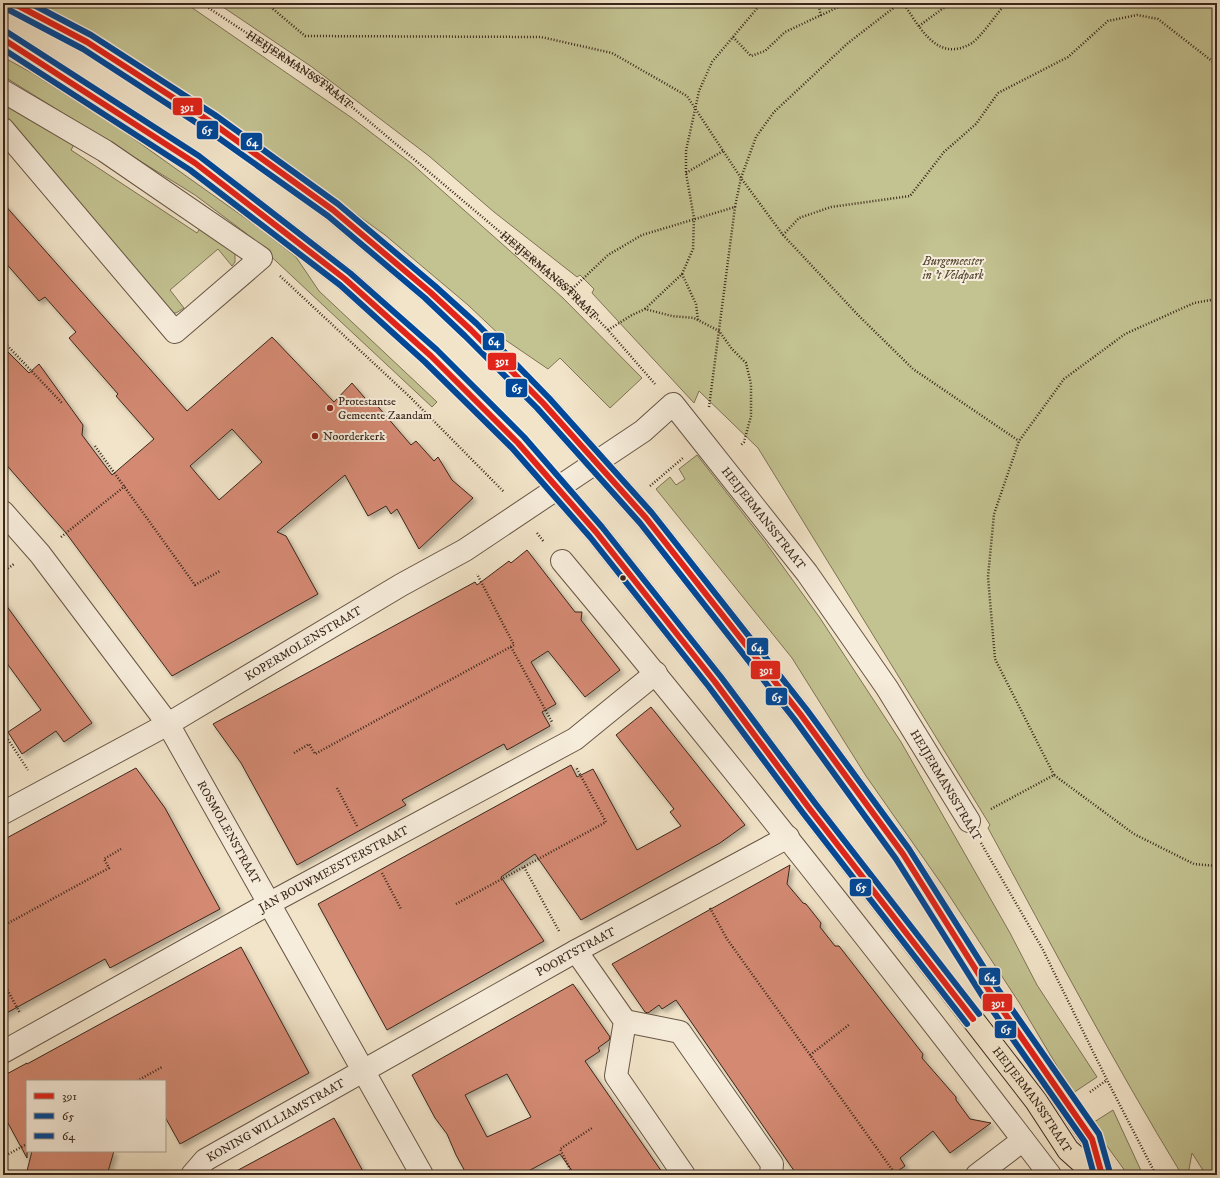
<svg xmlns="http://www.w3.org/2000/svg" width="1220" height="1178" font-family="'IM FELL DW Pica',serif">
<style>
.green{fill:#c3c291;stroke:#7e7456}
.building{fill:#d38972;stroke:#39271b;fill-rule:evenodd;filter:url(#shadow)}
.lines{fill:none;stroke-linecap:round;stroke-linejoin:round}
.minor-casing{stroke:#675646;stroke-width:24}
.major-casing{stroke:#39271b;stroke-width:24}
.path{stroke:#39271b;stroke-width:2.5;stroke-dasharray:1 2;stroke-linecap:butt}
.minor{stroke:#f7eddc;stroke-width:22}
.major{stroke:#f2e4c9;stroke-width:22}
.bus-1-casing{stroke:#f7eddc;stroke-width:9}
.bus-2-casing{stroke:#f7eddc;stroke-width:9}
.bus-3-casing{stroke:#f7eddc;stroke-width:9}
.bus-1{stroke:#e1251b;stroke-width:6}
.bus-2{stroke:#004899;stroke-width:6}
.bus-3{stroke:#004899;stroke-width:6}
.poi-dot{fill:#8f2418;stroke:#f7eddc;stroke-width:1.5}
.bus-dot{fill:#39271b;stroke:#f7eddc;stroke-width:1.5}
.labels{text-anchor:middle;stroke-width:4;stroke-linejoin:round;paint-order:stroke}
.street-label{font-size:12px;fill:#39271b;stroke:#f7eddc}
.park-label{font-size:12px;font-style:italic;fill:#5c4e38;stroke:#f7eddc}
.poi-label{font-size:12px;fill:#39271b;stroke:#f7eddc;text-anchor:start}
.line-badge{stroke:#f7eddc;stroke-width:1.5}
.badge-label{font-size:11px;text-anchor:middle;font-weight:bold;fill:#fff}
</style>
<defs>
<filter id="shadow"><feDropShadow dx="3.5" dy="3.5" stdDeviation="2" flood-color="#0004"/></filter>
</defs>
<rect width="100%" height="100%" fill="#f2e4c9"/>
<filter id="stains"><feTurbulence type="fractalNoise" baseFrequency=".005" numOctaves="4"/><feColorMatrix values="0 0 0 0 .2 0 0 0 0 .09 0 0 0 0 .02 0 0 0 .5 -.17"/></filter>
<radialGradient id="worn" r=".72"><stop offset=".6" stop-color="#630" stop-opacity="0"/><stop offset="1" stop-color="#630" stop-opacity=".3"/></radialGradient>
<g class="green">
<polygon points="28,3 175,3 191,7 352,118 411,163 563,298 642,378 610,408 560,358 548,369 504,339 468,305 385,235 271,152"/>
<path d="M 217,3 L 1217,3 L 1217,1175 L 1206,1175 L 1192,1153 L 1188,1175 L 1182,1175 C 1113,1062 1051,944 988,828 L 990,825 L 758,448 L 699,391 L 694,403 L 592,293 L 594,289 L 580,275 L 577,277 L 494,212 L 429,156 L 312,67 Z"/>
<polygon points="3,57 32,73 120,129 255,225 296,257 319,291 437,402 432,407 247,234 195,195 3,76"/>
<polygon points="3,98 76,141 71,150 197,233 203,224 235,253 235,262 232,266 218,249 170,290 184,308 176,313 166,312 3,124"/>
<polygon points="697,455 763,539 820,618 901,742 1010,933 1037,985 1097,1077 1073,1093 1020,1004 943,886 866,776 792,658 656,489 670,477 676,485 685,479 679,469"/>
<polygon points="1113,1110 1143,1175 1128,1175 1091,1124"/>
</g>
<g class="building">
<path d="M 3,203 L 187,411 L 272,337 L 334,402 L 352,383 L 370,404 L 374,402 L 411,445 L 416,441 L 434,461 L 438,457 L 452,480 L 473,498 L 419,549 L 397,509 L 391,514 L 386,506 L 368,516 L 345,475 L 277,532 L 286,536 L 318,594 L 172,676 L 66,533 L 3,461 L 3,347 L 29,373 L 39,364 L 83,425 L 82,435 L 112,475 L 154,439 L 116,396 L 118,394 L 69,338 L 76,332 L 45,297 L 39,301 L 3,260 ZM 232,429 L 262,462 L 219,500 L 190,466 Z"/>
<polygon points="527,550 575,612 582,612 581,620 620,670 585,697 548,651 531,662 556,704 542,712 550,726 507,750 504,744 402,800 406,805 297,865 241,763 213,724 475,582 477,585 509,561 511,563"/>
<polygon points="3,601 92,723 64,742 56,731 22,754 8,732 41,710 3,658"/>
<polygon points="651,707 745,825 720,843 581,920 535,854 501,877 544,941 387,1030 318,904 571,765 577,777 593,769 637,850 681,826 670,812 674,809 616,735"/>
<polygon points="136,768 165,808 220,909 110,968 105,959 3,1015 3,840"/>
<polygon points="790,865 787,884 803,903 806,904 821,923 820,927 835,946 839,946 923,1054 922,1058 956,1097 956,1100 970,1119 991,1123 950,1153 933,1131 900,1158 905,1166 892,1175 797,1175 676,1000 662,1009 659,1005 648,1013 645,1012 612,964"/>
<polygon points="241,947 309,1073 180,1144 165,1117 165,1081 27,1081 27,1158 3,1114 3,1076 27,1063 27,1064"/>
<path d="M 573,984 L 610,1037 L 609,1040 L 598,1048 L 600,1051 L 585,1061 L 664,1175 L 575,1175 L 560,1154 L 521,1175 L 467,1175 L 456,1155 L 447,1134 L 435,1118 L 412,1075 ZM 507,1074 L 531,1117 L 487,1137 L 465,1095 Z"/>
<polygon points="334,1118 365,1175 229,1175 294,1140"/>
<polygon points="32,1151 114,1151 107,1175 26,1175"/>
</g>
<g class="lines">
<g class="minor-casing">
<g id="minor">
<polyline points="3,91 105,151 261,258 175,332 3,129"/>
<path id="s2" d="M 3,512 L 40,554 L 168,724 L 422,1175"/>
<path d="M 562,561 C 730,762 891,967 1050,1175"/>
<path id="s3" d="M 3,813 L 168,724 L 401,585 L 465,550 L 643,431 L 673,404 L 807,573 L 887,688 L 969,821"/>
<polyline points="576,951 625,1021 616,1076 684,1175"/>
<polyline points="625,1021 680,1032 772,1164 771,1175"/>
<path id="s4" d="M 3,1052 L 270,903 L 575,739 L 656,673"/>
<path id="s5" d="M 192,1175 L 205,1160 L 576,951 L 788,837"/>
<polyline points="977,1175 1023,1140"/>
</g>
</g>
<g class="major-casing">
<g id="major">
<polyline points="13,3 87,42 211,122 333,210 430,292 471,330 543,403 646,518 801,715 903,854 988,989 1092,1139 1102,1175"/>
<path id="s6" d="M 3,39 L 195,163 L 345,279 L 431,356 L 518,443 L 596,532 L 715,682 L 809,808 L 1036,1101 L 1068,1150 L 1096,1175"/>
</g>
</g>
<g class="path">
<path id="s1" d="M 201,3 L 326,85 L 570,291 L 608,330 L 655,384"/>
<polyline points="266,3 305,36 541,37 612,53 687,96 741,178 783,235 858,315 913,369 1019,441"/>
<polyline points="818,3 821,16"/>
<path d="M 903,3 C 920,27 937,64 972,43 C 981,37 998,12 1006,3"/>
<polyline points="919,26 942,9 955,3"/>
<polyline points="733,37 751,56 765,51 785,32 847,3"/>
<polyline points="686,173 723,151"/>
<polyline points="783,235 799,218 831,207 910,196 944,152 976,124 998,93 1068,57 1108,21 1137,15 1158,19 1217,65"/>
<polyline points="682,274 696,304 698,320"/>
<polyline points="280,276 410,397 504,492"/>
<polyline points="570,291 608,255 642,235 735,207 741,178 756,137 774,112 848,43 900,3"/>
<polyline points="645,309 682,274 693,249 694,218 686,173 686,151 699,91 712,62 759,6 765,3"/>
<polyline points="608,330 632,315 645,309 672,316 694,318 719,331 732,349 746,363 751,384 751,416 744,442 740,446"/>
<polyline points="3,341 62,403"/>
<polyline points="709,407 735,207"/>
<polyline points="95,446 195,585 220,571"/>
<polyline points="650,486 683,458"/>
<polyline points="537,533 544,542"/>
<polyline points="61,537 125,486"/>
<polyline points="3,572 14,564"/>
<polyline points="511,647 552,722"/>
<polyline points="3,732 28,770"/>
<polyline points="294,753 309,744 315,754 514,645 477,574"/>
<polyline points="1054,775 995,659 988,577 994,514 1019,441 1064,379 1125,334 1194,303 1217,299"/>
<polyline points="337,788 357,826"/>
<polyline points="991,809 1054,775 1134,834 1194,864 1217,866"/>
<polyline points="981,843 1042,948 1107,1080 1156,1175"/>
<polyline points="524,867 559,931"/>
<polyline points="382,873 401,909"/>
<polyline points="456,904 606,822 576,767"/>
<polyline points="710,908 727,939 896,1175"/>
<polyline points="3,926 109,868 104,859 121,849"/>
<polyline points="3,982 20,1013"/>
<polyline points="810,1055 850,1024"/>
<polyline points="137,1081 162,1067"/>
<polyline points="1090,1092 1107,1080"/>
<polyline points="3,1157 27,1144"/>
<polyline points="573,1175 560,1149 592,1128"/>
</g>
<use href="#minor" class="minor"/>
<use href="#major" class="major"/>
<g class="bus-1-casing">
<g id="bus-1">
<polyline points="13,3 87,42 211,122 333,210 430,292 471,330 543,403 646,518 801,715 903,854 988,989 1092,1139 1102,1175"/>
<polyline points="3,39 195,163 345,279 431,356 518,443 596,532 715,682 809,808 973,1019"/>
</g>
</g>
<g class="bus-2-casing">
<g id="bus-2">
<polyline points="9,10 83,49 206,129 328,216 425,298 465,336 537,408 640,523 795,720 896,859 981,994 1085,1142 1094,1175"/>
<polyline points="3,49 190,170 340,285 425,362 512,448 590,537 709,687 803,813 967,1024"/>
</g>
</g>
<g class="bus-3-casing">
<g id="bus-3">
<polyline points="30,3 91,35 215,115 338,204 435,286 477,324 549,398 652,513 807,710 909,849 995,985 1099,1134 1110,1173"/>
<polyline points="7,32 199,156 350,273 437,350 524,437 602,527 721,677 815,803 979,1014"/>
</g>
</g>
<use href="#bus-1" class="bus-1"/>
<use href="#bus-2" class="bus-2"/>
<use href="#bus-3" class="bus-3"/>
</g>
<g class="poi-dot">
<circle cx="330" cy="408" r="4"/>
<circle cx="315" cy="436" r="4"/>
</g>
<circle class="bus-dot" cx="623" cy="578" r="3.5"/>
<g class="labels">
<g class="street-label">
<text dy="4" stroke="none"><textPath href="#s1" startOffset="119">HEIJERMANSSTRAAT</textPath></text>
<text dy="4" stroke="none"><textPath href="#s1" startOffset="443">HEIJERMANSSTRAAT</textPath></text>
<text dy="4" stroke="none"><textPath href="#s3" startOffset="932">HEIJERMANSSTRAAT</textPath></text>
<text dy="4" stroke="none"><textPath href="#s3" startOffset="345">KOPERMOLENSTRAAT</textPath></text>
<text transform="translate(946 785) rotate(59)" y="4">HEIJERMANSSTRAAT</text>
<text dy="4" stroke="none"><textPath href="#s2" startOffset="393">ROSMOLENSTRAAT</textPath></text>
<text dy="4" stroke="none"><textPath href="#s4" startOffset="378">JAN BOUWMEESTERSTRAAT</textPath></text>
<text dy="4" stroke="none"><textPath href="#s5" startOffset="445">POORTSTRAAT</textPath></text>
<text dy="4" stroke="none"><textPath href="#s6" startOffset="1491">HEIJERMANSSTRAAT</textPath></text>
<text dy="4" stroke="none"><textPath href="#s5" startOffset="101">KONING WILLIAMSTRAAT</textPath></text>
</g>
<g class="park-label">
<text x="953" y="265">Burgemeester<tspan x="953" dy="14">in 't Veldpark</tspan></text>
</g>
<g class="poi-label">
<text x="338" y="405">Protestantse<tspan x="338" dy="14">Gemeente Zaandam</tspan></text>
<text x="323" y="440">Noorderkerk</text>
</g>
</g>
<g class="line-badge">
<rect x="172" y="97" width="31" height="19" rx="4" fill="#e1251b"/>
<rect x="196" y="120" width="23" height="20" rx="4" fill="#004899"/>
<rect x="240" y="132" width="23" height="19" rx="4" fill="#004899"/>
<rect x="482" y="332" width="23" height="19" rx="4" fill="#004899"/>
<rect x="487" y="352" width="30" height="19" rx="4" fill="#e1251b"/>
<rect x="505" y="378" width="23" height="20" rx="4" fill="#004899"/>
<rect x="746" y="637" width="23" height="19" rx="4" fill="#004899"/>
<rect x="750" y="660" width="31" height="20" rx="4" fill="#e1251b"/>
<rect x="765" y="687" width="23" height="19" rx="4" fill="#004899"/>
<rect x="849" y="878" width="23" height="19" rx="4" fill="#004899"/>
<rect x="978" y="967" width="23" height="19" rx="4" fill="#004899"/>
<rect x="982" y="993" width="31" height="19" rx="4" fill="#e1251b"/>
<rect x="994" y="1020" width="23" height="19" rx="4" fill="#004899"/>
</g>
<g class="badge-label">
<text x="187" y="111">391</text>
<text x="207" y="134">65</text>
<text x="252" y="146">64</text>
<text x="494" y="345">64</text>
<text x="502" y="365">391</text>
<text x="517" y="392">65</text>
<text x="757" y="651">64</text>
<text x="766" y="674">391</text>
<text x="777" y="701">65</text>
<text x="861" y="891">65</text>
<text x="990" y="981">64</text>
<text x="998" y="1007">391</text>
<text x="1006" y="1033">65</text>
</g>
<rect width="1220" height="1178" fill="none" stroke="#f2e4c9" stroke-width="16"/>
<rect x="4" y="4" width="1212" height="1170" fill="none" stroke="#39271b" stroke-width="2"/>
<rect x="8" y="8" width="1204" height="1162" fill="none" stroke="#39271b"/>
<rect x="26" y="1080" width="140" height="72" fill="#f7eddc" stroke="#ab9e8f"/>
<rect x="34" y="1093" width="20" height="6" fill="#e1251b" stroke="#ab9e8f"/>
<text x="62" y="1100" font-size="12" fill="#39271b">391</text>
<rect x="34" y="1113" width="20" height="6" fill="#004899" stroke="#ab9e8f"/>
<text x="62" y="1120" font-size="12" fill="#39271b">65</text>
<rect x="34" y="1133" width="20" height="6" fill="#004899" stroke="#ab9e8f"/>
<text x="62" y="1140" font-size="12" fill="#39271b">64</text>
<rect width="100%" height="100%" filter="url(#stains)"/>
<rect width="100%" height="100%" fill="url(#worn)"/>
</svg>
